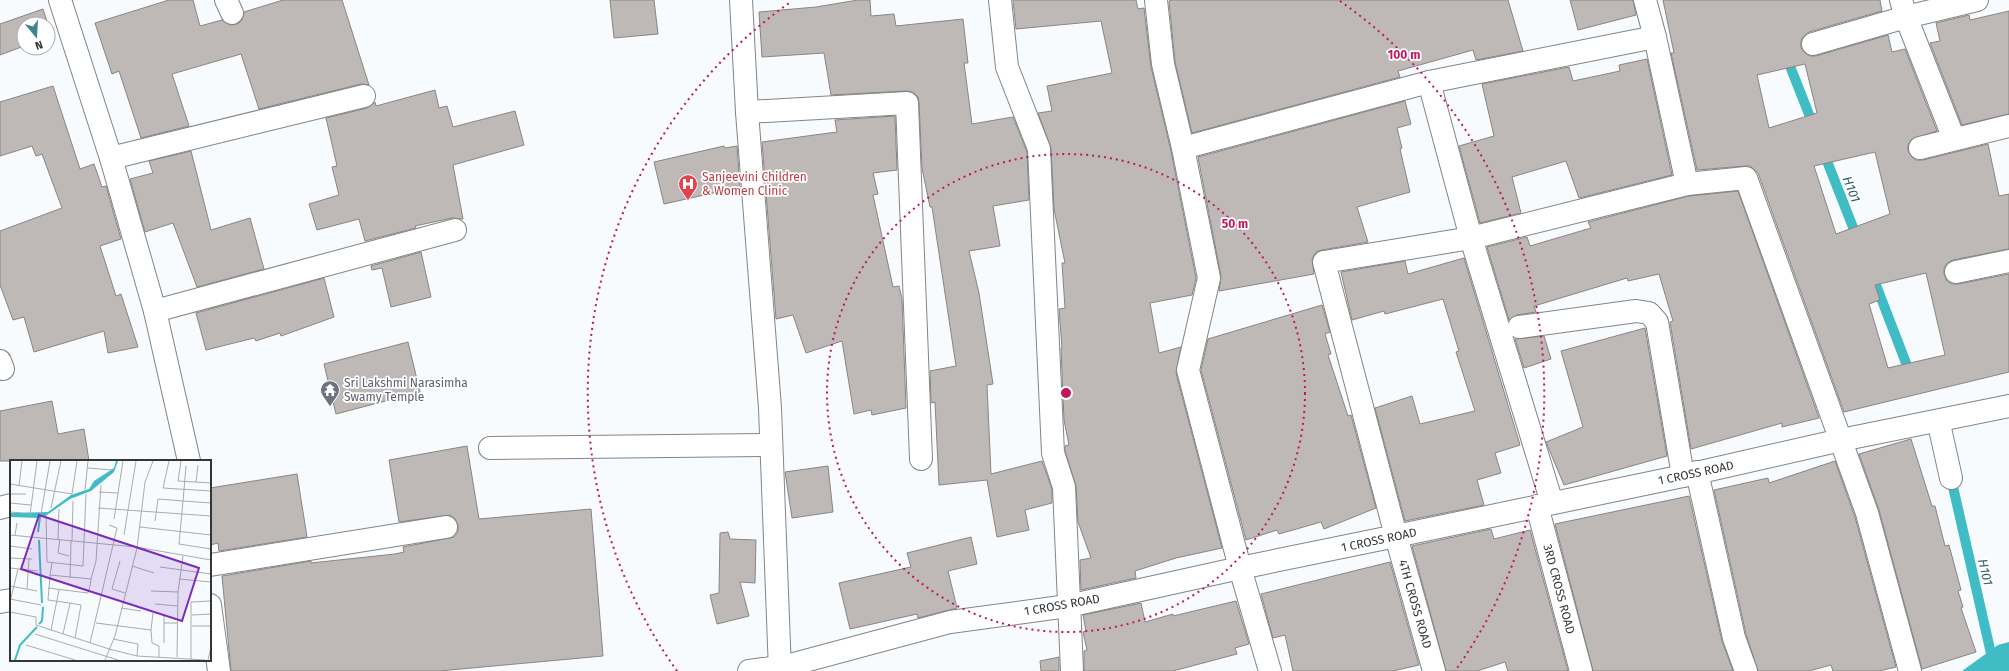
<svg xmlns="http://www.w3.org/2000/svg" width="2009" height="671" font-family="'Fira Sans',sans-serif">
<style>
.water{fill:#40bcc5}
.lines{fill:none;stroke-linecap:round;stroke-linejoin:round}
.stream{stroke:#40bcc5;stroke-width:10}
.building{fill:#beb8b6;stroke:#8b8483;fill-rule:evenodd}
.minor-casing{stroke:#818589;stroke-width:24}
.minor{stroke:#fff;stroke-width:22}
.ring{fill:none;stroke:#c2185b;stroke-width:2;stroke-dasharray:2 4}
.labels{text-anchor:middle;stroke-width:3.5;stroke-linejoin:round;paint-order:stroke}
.health-label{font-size:12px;fill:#be3a42;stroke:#fff;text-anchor:start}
.worship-label{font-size:12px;fill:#5b616d;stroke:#fff;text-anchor:start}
.street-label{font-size:12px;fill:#333537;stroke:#fff}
.water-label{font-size:13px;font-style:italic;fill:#2c5f63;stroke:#fff}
.inset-river{fill:none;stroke:#40bcc5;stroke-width:2}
.inset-road{fill:none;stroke:#a9acae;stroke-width:1}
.view{fill:#7b2cbf;fill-opacity:0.15;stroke:#7b2cbf;stroke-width:2}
.inset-edge{fill:none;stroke:#333537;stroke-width:2}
.centre{fill:#c2185b;stroke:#fff;stroke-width:2}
.ring-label{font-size:12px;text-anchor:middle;font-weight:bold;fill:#c2185b;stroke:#fff;stroke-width:3.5;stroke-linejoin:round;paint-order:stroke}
</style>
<rect width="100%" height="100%" fill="#f7fbfe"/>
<polygon class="water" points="2009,642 2009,671 1962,671 1998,645"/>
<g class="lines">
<g class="stream">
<polyline points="1786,56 1814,127"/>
<polyline points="1823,151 1858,240"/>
<polyline points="1871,272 1911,376"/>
<polyline points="1951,478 1995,671"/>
</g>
</g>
<g class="building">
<polygon points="169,0 193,0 200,26 222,20 230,25 237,24 242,20 244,12 283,0 342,0 369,85 361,84 259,109 241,54 172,74 189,126 141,138 119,71 112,74 95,23"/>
<polygon points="610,0 654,0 658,34 614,38"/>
<polygon points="858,0 870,0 871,16 894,14 896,26 963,19 968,63 964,63 972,124 1013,117 1027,152 1029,200 993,206 1000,246 969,251 979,293 993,384 987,385 991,474 1042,461 1052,489 1052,503 1025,510 1029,530 997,537 987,480 939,485 935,402 931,403 930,371 956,366 932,207 930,207 922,168 919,103 918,97 913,92 906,91 831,95 824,53 762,57 759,12 816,7"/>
<polygon points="1013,0 1136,0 1138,9 1144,8 1151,67 1171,151 1196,278 1192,295 1150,303 1159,353 1181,347 1176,373 1222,548 1176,558 1135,571 1136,578 1081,590 1080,560 1091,558 1078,522 1076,486 1065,451 1065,446 1069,445 1064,420 1061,348 1062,348 1059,309 1065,308 1062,263 1065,263 1054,209 1051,148 1038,113 1052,111 1047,86 1112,73 1101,21 1016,29"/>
<polygon points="1172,0 1508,0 1523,51 1476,60 1473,50 1398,71 1400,77 1192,133 1175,62 1169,1"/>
<polygon points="1570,0 1633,0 1636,15 1578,30"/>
<path d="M 1663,0 L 1880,0 L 1882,11 L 1809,32 L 1804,36 L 1801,41 L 1801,48 L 1805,53 L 1810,56 L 1816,56 L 1888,35 L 1892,52 L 1905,49 L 1937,131 L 1912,139 L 1908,145 L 1908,151 L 1911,156 L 1916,160 L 1923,160 L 1988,144 L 1999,196 L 2009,194 L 2009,249 L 1953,260 L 1947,263 L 1944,268 L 1944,274 L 1947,281 L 1952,284 L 1958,284 L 2009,274 L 2009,372 L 1844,412 L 1758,173 L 1750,166 L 1745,166 L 1697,170 L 1671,53 L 1674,53 ZM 1805,64 L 1817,113 L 1769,128 L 1757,75 ZM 1875,152 L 1890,214 L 1836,234 L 1814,166 ZM 1926,273 L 1945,355 L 1888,368 L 1869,304 L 1880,300 L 1875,285 Z"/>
<polygon points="43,9 52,37 48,38 48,24 24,24 24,46 0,55 0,24"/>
<polygon points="2009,11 2009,114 1962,125 1930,43 1940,41 1936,23 1969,15 1970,20"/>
<polygon points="1647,59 1672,175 1579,198 1566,161 1512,177 1521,213 1480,223 1459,146 1494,136 1482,84 1569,67 1573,81 1620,71 1619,65"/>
<polygon points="53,86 80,169 94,164 102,187 106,186 121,239 100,246 116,296 121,294 138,347 108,353 104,331 34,352 24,317 13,320 0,285 0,231 62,208 42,154 36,156 32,146 0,156 0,102"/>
<polygon points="435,90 439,108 447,106 453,127 515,111 524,145 453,165 463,219 452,218 415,226 416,228 365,241 359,219 317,230 309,204 339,195 332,167 337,166 326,118 367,108 375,102 376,106"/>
<polygon points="1405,101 1411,124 1397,128 1402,148 1400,149 1410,192 1357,207 1368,242 1322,250 1316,252 1312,259 1314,274 1219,291 1221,276 1198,157"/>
<polygon points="895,116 897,170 873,173 878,194 873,195 893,287 899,286 902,299 906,408 872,415 871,410 854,414 842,341 806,353 793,315 776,319 762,142 837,132 835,120"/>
<polygon points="724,146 725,148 737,146 740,187 664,204 654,162"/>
<polygon points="191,151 211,230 250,218 264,269 197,287 173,223 145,232 130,179 153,173 149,161"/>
<polygon points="1738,191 1819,418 1782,427 1782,423 1691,449 1670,322 1673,321 1659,274 1628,281 1627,278 1534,306 1536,312 1517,315 1509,320 1487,247 1527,237 1530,246 1591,228 1588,222 1689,196"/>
<polygon points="421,252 431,297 391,307 382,268 372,270 371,266"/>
<polygon points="1464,258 1520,445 1495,453 1501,473 1477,480 1484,505 1405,521 1375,408 1412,396 1420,424 1475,411 1456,352 1459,351 1443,299 1385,314 1384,311 1352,320 1341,272 1405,261 1408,274"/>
<polygon points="324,278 334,317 281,336 280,333 256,341 254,338 206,350 196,313"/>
<polygon points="1322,305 1330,332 1325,334 1331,354 1328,355 1348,416 1351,415 1376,508 1324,529 1321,522 1279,534 1277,530 1246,540 1201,370 1208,339"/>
<polygon points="1645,328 1667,456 1564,485 1546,442 1583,427 1561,351"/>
<polygon points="1544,336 1551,359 1524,368 1515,339"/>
<polygon points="408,342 420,392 336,414 324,364"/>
<polygon points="52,401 58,434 84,429 89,461 0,461 0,411"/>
<polygon points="1911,439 1932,506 1935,506 1945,546 1949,545 1961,590 1958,591 1963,607 1961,608 1976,652 1922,669 1879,510 1859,454"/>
<polygon points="467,446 479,519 591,509 603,656 439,671 231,671 222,576 311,561 311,563 395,554 404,552 403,547 454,537 458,532 458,525 455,519 450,515 399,522 389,460"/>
<polygon points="1835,461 1855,517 1896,667 1879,671 1833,671 1831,665 1809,671 1758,671 1746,634 1714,490 1768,478 1769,483"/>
<polygon points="828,466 833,512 792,518 785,472"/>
<polygon points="297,474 307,537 219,551 218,543 210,545 210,488"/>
<polygon points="1689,496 1722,641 1733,671 1593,671 1555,524"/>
<polygon points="1491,529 1494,539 1530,530 1568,671 1508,671 1505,662 1477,671 1446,671 1412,546"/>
<polygon points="728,532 730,539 756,540 755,583 740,582 749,616 717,624 710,595 719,593 720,533"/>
<polygon points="971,537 977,564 948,571 957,608 918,618 917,614 850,629 839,583 911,567 907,553"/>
<polygon points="1390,562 1419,665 1393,671 1293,671 1285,635 1273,638 1261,594"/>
<polygon points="1236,601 1249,644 1235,648 1237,654 1173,671 1084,671 1084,651 1087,650 1083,632 1086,631 1083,615 1141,603 1145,622 1173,614 1173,616"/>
<polygon points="1059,657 1059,671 1041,671 1040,661"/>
</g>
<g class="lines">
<g class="minor-casing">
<g id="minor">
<polyline points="60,0 111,158 155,311 189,461"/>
<polyline points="226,0 232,13"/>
<polyline points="741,0 747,112 770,408 780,671"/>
<polyline points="1000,0 1007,67 1039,149 1053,453 1064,487 1072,671"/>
<polyline points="1156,0 1163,64 1183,148 1429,82 1655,37 1687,184"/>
<polyline points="1645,0 1655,37"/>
<polyline points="1901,0 1906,17 1954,139"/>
<polyline points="1813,44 1906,17 1977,0"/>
<polyline points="1429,82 1471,238 1552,503"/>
<polyline points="747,112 907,103 921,459"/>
<polyline points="1183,148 1209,278 1188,370 1240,568 1270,671"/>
<polyline points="1920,148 2009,126"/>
<polyline points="111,158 364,96"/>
<polyline points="1956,272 2009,261"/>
<polyline points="155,311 455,230"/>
<polyline points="1519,327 1636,311 1649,313 1657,322 1683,476"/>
<polyline points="0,361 3,369"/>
<polyline points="1941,421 1939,424 1951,478"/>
<polyline points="490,448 771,445"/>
<polyline points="1697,472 1734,638 1746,671"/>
<polyline points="1537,506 1581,671"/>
<polyline points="0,508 11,505"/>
<polyline points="210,565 446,527"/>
<polyline points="0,602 11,600"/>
<polyline points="210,605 219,671"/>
<polyline points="749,671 786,666 950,622 1068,606 1240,568 1396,536 1683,476 1841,440 2009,406"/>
<polyline points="1434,671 1396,536 1324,262 1471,238 1687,184 1746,178 1867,513 1910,671"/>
</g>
</g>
<use href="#minor" class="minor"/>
</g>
<g class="ring">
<circle cx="1066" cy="393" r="239"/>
<path d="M677 671A478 478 0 0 1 792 1M1340 1A478 478 0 0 1 1455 671"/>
</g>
<defs>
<g id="hospital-pin" transform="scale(1)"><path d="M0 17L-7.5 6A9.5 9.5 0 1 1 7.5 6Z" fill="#e0444e" stroke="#fff"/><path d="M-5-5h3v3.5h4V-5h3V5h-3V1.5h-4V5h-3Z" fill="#fff"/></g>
<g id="temple-pin" transform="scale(1)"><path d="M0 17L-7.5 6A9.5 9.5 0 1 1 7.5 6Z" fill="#6b7280" stroke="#fff"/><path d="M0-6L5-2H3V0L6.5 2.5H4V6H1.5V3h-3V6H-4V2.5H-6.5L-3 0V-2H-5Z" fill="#fff"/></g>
</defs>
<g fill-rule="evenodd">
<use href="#hospital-pin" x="688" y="184"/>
<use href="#temple-pin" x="330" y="390"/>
</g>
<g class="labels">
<g class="health-label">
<text x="702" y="181">Sanjeevini Children<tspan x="702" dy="14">&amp; Women Clinic</tspan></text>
</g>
<g class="worship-label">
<text x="344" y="387">Sri Lakshmi Narasimha<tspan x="344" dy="14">Swamy Temple</tspan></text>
</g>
<g class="street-label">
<text transform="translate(1696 473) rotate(-12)" y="4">1 CROSS ROAD</text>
<text transform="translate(1379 540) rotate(-12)" y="4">1 CROSS ROAD</text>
<text transform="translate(1559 589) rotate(75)" y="4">3RD CROSS ROAD</text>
<text transform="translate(1415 604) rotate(74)" y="4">4TH CROSS ROAD</text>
<text transform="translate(1062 605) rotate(-10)" y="4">1 CROSS ROAD</text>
</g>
<g class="water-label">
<text transform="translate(1852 189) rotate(69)" y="5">H101</text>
<text transform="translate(1986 572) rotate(77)" y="5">H101</text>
</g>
</g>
<g transform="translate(10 460)">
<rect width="201" height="201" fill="#f7fbfe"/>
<path d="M 106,1 L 108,1 L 104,12 L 81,31 L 60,39 L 37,55 L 29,58 L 0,57 L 0,53 L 38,52 L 61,35 L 79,29 L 84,21 L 104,8 Z" fill="#40bcc5"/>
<path class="inset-river" d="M 28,72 L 30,57M 29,80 L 32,143M 29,164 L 32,161 L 33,147M 5,200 L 10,185 L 27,167"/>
<path class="inset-road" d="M 159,1 L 153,28 L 201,31M 171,1 L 168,21 L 201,23M 78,8 L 102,10M 186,22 L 188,5M 0,24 L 62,34 L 67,1M 9,26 L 12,1M 75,30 L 78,1M 89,32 L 108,33M 0,34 L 16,34M 0,43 L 21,45M 201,43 L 173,41 L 169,84 L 201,89M 41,48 L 51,1M 88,48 L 201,56M 0,52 L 13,53M 31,54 L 40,1M 20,55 L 27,1M 36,55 L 37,102 L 73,106 L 76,34M 104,59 L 113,1M 145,61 L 148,39 L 173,41 L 176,6M 130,67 L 201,75M 0,75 L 126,87 L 201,100M 5,75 L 7,63M 114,75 L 126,1M 48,79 L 49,49M 50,79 L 48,93 L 59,96M 62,81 L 63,41M 0,86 L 22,89M 0,98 L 22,99M 110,101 L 102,129 L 115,133M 122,106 L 144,113M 150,107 L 201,114M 0,108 L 28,111M 40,115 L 38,140 L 60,143 L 53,174M 60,118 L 61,81M 81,119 L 86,101 L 91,25M 169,119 L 201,122M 0,126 L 27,131M 38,128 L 78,133 L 80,126 L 81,119 L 40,115 L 42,103M 17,129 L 19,99M 141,131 L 168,132M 0,139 L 31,145M 201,141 L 201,167M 0,142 L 8,109M 60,143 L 71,145 L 65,178M 145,144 L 167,146M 111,148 L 131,151M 0,152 L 26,157 L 26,165 L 99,189 L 127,196 L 195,200M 154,154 L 154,183M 182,155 L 201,154M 86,163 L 141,170 L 143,153M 154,163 L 167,163M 182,166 L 201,166M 41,170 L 49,130M 141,170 L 142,183 L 149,186 L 149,197M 25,174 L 108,200M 103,179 L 128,184 L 127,196M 80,183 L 107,68 L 99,65M 16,185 L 65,200M 167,197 L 168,132 L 173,96M 95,200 L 105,176 L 127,88 L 135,22 L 143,1M 181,200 L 181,142 L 201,141M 198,200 L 201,187"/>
<path class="view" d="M 29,55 L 189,108 L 172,161 L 11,109 Z"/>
<rect width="201" height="201" class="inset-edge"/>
</g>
<circle cx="1066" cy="393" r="6" class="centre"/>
<g class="ring-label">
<text x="1404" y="59">100 m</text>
<text x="1235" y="228">50 m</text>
</g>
<g transform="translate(36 36) rotate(162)"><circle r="19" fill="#ffffff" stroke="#adaeaf"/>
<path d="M0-3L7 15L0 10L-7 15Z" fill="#3e8390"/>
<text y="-6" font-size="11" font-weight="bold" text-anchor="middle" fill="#333537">N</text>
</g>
</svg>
